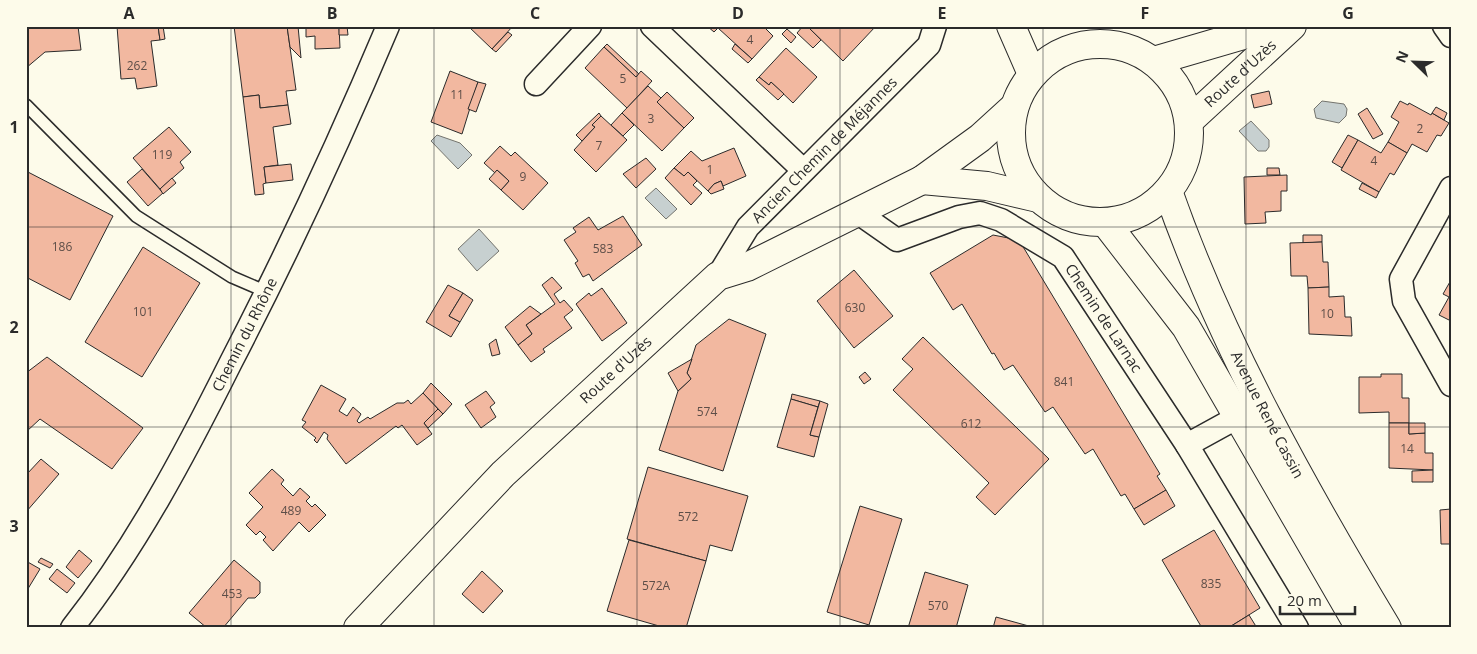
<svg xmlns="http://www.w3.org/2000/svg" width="1477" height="654" font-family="'Open Sans',sans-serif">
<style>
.water{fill:#c7d0d0;stroke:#74746e}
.building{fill:#f2b8a0;stroke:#2b2b2b}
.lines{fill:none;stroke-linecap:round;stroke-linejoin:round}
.service-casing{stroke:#2b2b2b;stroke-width:14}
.minor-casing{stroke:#2b2b2b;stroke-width:25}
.secondary-casing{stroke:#2b2b2b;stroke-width:30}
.primary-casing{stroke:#2b2b2b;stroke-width:30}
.service{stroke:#fdfbea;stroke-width:11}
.minor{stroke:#fdfbea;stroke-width:22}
.secondary{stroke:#fdfbea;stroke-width:28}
.primary{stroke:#fdfbea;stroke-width:28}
.grid{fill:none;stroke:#2b2b2b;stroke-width:1;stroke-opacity:0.55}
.labels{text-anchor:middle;stroke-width:4;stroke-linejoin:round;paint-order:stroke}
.number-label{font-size:12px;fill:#5d4e48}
.street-label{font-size:15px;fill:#2b2b2b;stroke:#fdfbea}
.neatline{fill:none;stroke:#2b2b2b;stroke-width:2}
.grid-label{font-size:16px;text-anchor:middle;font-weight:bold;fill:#2b2b2b}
</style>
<rect width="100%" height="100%" fill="#fdfbea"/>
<g class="water">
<polygon points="1322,101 1344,104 1347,109 1346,116 1339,123 1316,118 1314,109"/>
<polygon points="1251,121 1269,140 1269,147 1266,151 1258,151 1239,131"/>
<polygon points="437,135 460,143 472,155 458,169 431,141"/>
<polygon points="656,188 677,209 666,219 645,198"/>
<polygon points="479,229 499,251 477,271 458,249"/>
</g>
<g class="building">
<polygon points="26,26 78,26 81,50 45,52 26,68"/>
<polygon points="117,26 158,26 160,40 151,41 157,86 137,89 135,78 121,79"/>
<polygon points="158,26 163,26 165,39 160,40"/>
<polygon points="234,26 287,26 296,90 286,91 288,105 260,108 259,95 243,97"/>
<polygon points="287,26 298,26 301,58 290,47"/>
<polygon points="306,26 339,26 340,48 315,49 315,36 306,37"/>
<polygon points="339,26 347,26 348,35 339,35"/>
<polygon points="468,26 513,26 492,49"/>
<polygon points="707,26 763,26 773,36 752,59 718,28 714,32"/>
<polygon points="803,26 807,26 821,40 813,48 797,33"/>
<polygon points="807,26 876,26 843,61"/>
<polygon points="787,29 796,37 791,43 782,34"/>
<polygon points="508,32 512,35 496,52 492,49"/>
<polygon points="607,44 639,74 636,77 604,47"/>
<polygon points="735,44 752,59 748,63 732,49"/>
<polygon points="604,47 636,77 641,71 652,81 627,108 585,68"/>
<polygon points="786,48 817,77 793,103 771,82 769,85 759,77"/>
<polygon points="450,71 478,82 462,134 431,122"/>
<polygon points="759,77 769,85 771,82 784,94 778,100 756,80"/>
<polygon points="478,82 486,84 476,112 468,109"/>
<polygon points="648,86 661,98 657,102 684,128 662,151 622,113"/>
<polygon points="1269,91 1272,104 1254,108 1251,95"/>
<polygon points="667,92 694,118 684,128 657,102"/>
<polygon points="259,95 260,108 288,105 291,124 273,127 278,165 264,167 266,183 263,184 264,194 255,195 243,97"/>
<polygon points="1400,101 1408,105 1409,103 1431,115 1432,113 1449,123 1441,136 1437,135 1427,152 1412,144 1407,153 1388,142 1399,122 1391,117"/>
<polygon points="1436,107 1447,113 1444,120 1432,113"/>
<polygon points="1367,108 1383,134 1373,139 1358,114"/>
<polygon points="599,113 601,116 592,125 595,127 582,141 576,135"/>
<polygon points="622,113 634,125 623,136 611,125"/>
<polygon points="601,116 627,140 596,172 574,150 595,127 592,125"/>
<polygon points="169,127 191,152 180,162 184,168 160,189 133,158"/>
<polygon points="1348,135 1358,140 1342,168 1332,162"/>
<polygon points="1358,140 1381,153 1388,142 1407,153 1394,175 1390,173 1379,192 1341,170"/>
<polygon points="500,146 511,156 515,152 548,183 523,210 501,190 509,181 497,170 495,173 484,163"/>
<polygon points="734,148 746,176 723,186 721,181 714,184 708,191 688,172 684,176 674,168 691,151 702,161"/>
<polygon points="646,158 656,169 636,188 623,174"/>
<polygon points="291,164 293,180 266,183 264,167"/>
<polygon points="674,168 684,176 688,172 697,181 693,185 702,193 691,205 665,178"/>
<polygon points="1267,168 1279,168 1280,175 1267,175"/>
<polygon points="142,169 163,193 148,206 127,182"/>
<polygon points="497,170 509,181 501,190 489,179"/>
<polygon points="26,171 113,216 70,300 26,277"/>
<polygon points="1287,175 1287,191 1281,191 1281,211 1265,212 1266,223 1245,224 1244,177"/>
<polygon points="172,178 176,183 163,194 160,189"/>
<polygon points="721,181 724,189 711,194 708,191 714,184"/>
<polygon points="1362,183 1379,192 1376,198 1359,189"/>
<polygon points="623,216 642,245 593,281 589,274 583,277 575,263 578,261 564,240 576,232 573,228 589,217 598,230"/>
<polygon points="993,235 1019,240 1160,474 1157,476 1166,490 1134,509 1125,494 1121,496 1093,449 1085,454 1053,407 1045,412 1013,365 1004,370 994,353 992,354 962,304 953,310 930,273"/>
<polygon points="1303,235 1322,235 1322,242 1303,243"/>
<polygon points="1322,242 1323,262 1328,262 1329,287 1308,288 1307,276 1291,276 1290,243"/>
<polygon points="143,247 200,283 142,377 85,342"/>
<polygon points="854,270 893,316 854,348 817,301"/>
<polygon points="552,277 562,288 554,294 560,303 564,300 573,310 564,317 572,328 543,349 545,352 531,362 518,345 532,334 526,325 555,304 542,285"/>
<polygon points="1451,280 1451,321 1439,315 1449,297 1443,294"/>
<polygon points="448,285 463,293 449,316 460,322 451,337 426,322"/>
<polygon points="1329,287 1329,297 1344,296 1345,317 1351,317 1352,336 1309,334 1308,288"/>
<polygon points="602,288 627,323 602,341 576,304 589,293 591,296"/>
<polygon points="463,293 473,300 460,322 449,316"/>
<polygon points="530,306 541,314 526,325 532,334 518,345 505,327"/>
<polygon points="729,319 766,334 723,471 659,450 678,391 691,379 687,373 696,345"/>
<polygon points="923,337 1049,459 995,515 976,497 989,483 893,390 913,369 902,359"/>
<polygon points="496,339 500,354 492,356 489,344"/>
<polygon points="47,357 143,428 112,469 40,419 26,432 26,373"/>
<polygon points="692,359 687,373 691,379 678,391 668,373"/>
<polygon points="865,372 871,379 864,384 859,377"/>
<polygon points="1381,374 1402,374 1402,398 1409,398 1409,423 1389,423 1389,412 1359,413 1359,377 1381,377"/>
<polygon points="431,383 452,404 443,414 423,393"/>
<polygon points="321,385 346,399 339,411 347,416 353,407 361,414 357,421 359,423 368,417 370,419 397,403 404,403 408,400 411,404 423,393 438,409 424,423 432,434 417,445 402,425 398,428 396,426 346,464 327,439 328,435 324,432 317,443 314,440 316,438 302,427 306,422 302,420"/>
<polygon points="486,391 495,403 490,407 496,417 481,428 465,405"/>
<polygon points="792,394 820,401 818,407 791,399"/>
<polygon points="791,399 818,407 810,435 819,437 814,457 777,447"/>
<polygon points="820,401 828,404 819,437 810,435"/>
<polygon points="438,409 443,414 428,428 424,423"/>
<polygon points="1389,423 1409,423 1409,434 1425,433 1425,453 1433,453 1433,470 1389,468"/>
<polygon points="1409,423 1425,423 1425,433 1409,434"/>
<polygon points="41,459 59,474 26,512 26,475"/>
<polygon points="648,467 748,496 732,551 710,545 706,561 627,539"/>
<polygon points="272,469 284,480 281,484 293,496 300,488 310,497 306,501 312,507 315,504 326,515 309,532 299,522 273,551 263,540 266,537 260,531 256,535 246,525 263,507 249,493"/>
<polygon points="1433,470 1433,482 1412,482 1412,471"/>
<polygon points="1166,490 1175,506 1144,525 1134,509"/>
<polygon points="860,506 902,519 869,625 827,612"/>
<polygon points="1451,509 1451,544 1441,544 1440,510"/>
<polygon points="1214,530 1260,608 1228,628 1202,628 1162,560"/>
<polygon points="629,540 706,561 686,628 666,628 607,611"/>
<polygon points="79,550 92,561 78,578 66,567"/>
<polygon points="41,558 53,564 50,568 38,562"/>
<polygon points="234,560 260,582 260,593 255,598 248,598 223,628 207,628 189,613"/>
<polygon points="26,561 40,569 26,592"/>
<polygon points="57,569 75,583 67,593 49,579"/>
<polygon points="482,571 503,591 483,613 462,594"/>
<polygon points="925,572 968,585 956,628 908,628"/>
<polygon points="1249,615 1257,628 1228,628"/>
<polygon points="996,617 1036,628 993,628"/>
</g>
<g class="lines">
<g class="service-casing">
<polyline id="service" points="26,105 136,216 232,277 267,292"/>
</g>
<g class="minor-casing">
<g id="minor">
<polyline points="652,26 803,170"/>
<polyline points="1444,26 1451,36"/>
<polyline points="536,84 590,26"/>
<polyline points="1451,188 1401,279 1404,301 1451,385"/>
<path id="s1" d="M 857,212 L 897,240 L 959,217 L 980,213 L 1001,220 L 1063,257 L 1187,445"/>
<path id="s2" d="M 718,276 L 748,227 L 929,45 L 935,26"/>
<polyline points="1238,417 1187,445 1297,628"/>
<path id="s3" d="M 72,628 C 136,547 185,454 231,362 C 288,252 340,140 388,26"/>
</g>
</g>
<g class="secondary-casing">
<g id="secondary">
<polyline points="922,180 987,186 1038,198"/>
<path id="s4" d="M 358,628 L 503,474 L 718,276 L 747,267 L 922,180 L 980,138 L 1014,107"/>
</g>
</g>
<g class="primary-casing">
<g id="primary">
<polyline points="1011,26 1032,74"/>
<circle cx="1100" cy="133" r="89"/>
<polyline points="1154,61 1274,26"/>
<path id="s5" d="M 1189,121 L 1292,26"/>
<path id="s6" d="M 1168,191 C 1221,343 1304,490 1387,628"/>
<polyline points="1105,222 1186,327 1360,628"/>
</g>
</g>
<use href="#service" class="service"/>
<use href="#minor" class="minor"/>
<use href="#secondary" class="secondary"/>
<use href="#primary" class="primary"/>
</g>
<path class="grid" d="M 231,26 L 231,628M 434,26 L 434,628M 637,26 L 637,628M 840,26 L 840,628M 1043,26 L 1043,628M 1246,26 L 1246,628M 26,227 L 1451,227M 26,427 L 1451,427"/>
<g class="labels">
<g class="number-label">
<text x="750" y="44">4</text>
<text x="137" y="70">262</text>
<text x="623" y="83">5</text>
<text x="457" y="99">11</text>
<text x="651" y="123">3</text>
<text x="1420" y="133">2</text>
<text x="599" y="150">7</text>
<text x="162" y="159">119</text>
<text x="1374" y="165">4</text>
<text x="710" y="174">1</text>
<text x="523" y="181">9</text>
<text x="62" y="251">186</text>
<text x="603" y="253">583</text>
<text x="855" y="312">630</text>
<text x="143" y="316">101</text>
<text x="1327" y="318">10</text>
<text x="1064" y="386">841</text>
<text x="707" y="416">574</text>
<text x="971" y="428">612</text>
<text x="1407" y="453">14</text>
<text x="291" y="515">489</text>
<text x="688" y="521">572</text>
<text x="1211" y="588">835</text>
<text x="656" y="590">572A</text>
<text x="232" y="598">453</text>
<text x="938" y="610">570</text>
</g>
<g class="street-label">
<text dy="5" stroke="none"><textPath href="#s5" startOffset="70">Route d'Uzès</textPath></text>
<text dy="5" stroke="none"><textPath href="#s2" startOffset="166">Ancien Chemin de Méjannes</textPath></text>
<text dy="5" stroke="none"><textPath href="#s1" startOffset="304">Chemin de Larnac</textPath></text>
<text dy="5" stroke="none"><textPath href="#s3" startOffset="341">Chemin du Rhône</textPath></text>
<text dy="5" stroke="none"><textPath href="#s4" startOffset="365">Route d'Uzès</textPath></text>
<text dy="5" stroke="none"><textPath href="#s6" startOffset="245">Avenue René Cassin</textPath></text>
</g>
</g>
<rect width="1477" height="654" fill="none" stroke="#fdfbea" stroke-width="55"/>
<g transform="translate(1414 62) rotate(293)" stroke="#fdfbea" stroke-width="4" paint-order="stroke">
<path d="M0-4L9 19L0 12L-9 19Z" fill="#2b2b2b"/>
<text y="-8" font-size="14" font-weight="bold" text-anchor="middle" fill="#2b2b2b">N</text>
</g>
<path d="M1280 606v8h75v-8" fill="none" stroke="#2b2b2b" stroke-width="2.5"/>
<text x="1287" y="606" font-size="15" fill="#2b2b2b" stroke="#fdfbea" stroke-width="4" paint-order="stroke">20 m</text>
<rect x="28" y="28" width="1422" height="598" class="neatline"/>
<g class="grid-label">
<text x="129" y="19">A</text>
<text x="332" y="19">B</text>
<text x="535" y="19">C</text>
<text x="738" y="19">D</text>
<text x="942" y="19">E</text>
<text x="1145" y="19">F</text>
<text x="1348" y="19">G</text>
<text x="14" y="133">1</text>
<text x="14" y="333">2</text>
<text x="14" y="532">3</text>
</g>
</svg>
